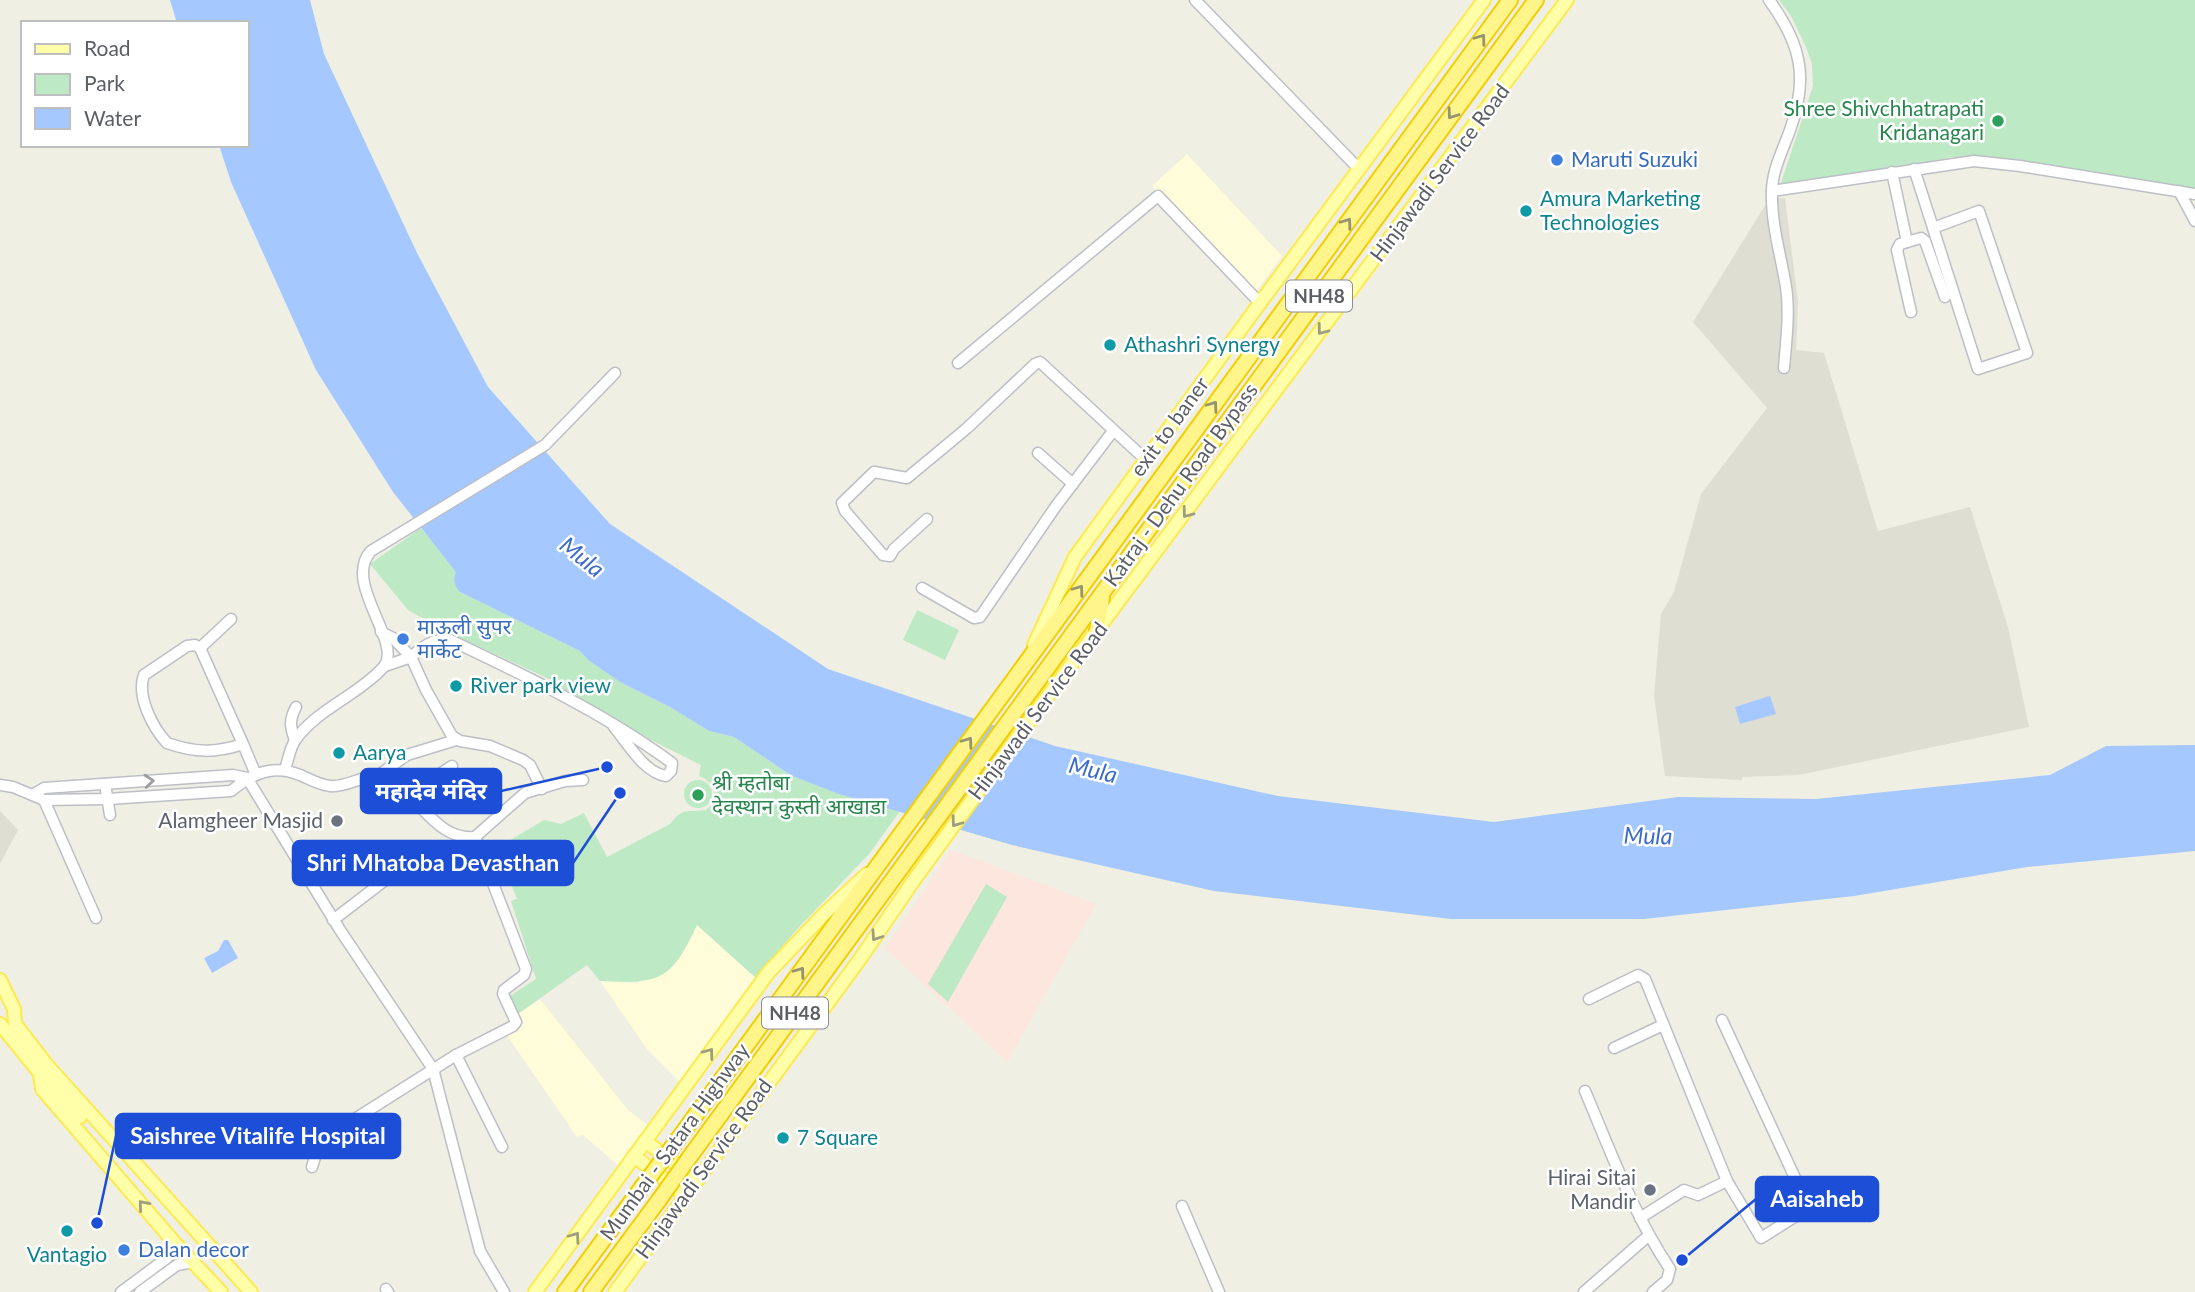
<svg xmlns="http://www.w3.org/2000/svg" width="2195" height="1292" font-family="Lato,'Noto Sans Devanagari',sans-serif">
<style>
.commercial{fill:#fffcd9}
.education{fill:#dfded2}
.medical{fill:#fde6de}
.green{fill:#bde9c5}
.water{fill:#a4c8ff}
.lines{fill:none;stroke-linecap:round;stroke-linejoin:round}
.minor-casing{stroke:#bdbfc6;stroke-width:13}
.major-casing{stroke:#feea4e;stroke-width:16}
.highway-casing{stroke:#f3cf00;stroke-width:18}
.minor{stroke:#fff;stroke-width:10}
.major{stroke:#ffffa9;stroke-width:12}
.highway{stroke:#fff58b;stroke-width:14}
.highway-bridge-casing{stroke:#f3cf00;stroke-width:18;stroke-linecap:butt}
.highway-bridge{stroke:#fff58b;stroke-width:14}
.oneway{stroke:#949372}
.oneway2{stroke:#9d9e80}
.oneway3{stroke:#9d9ea3}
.leisure-dot{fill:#2e9e5b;stroke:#fff;stroke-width:2.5}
.shop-dot{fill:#3f7fe0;stroke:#fff;stroke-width:2.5}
.culture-dot{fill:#0f9aa8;stroke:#fff;stroke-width:2.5}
.worship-dot{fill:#6b7280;stroke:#fff;stroke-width:2.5}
.labels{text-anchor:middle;stroke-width:5;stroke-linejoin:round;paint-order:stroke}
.shield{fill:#fff;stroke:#8c8e93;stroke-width:2}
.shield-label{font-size:19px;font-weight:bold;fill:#5b5e65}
.leisure-label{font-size:21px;fill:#27864d;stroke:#fff;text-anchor:end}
.shop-label{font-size:21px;fill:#366cbe;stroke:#fff;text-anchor:start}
.street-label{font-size:21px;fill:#5b5e65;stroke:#fff}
.culture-label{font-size:21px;fill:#0d838f;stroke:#fff;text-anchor:start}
.worship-label{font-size:21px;fill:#5b616d;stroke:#fff;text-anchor:end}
.water-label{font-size:23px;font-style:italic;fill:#3b6ace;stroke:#fff}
.leader{fill:none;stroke:#1d4ed8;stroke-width:2.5}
.callout-dot{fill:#1d4ed8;stroke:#fff;stroke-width:2.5}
.callout{fill:#1d4ed8;stroke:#1d4ed8;stroke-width:2.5}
.callout-label{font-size:23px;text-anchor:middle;font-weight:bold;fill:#fff}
</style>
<rect width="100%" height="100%" fill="#efefe3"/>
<g class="commercial">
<polygon points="1187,154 1282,256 1255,293 1152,186"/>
<polygon points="697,925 756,978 680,1082 647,1049 600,981 638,983"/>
<polygon points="540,999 628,1110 649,1126 619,1166 583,1135 577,1137 506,1034 524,1023 518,1014"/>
</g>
<g class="education">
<polygon points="1785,198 1798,302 1796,350 1824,353 1878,531 1970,507 2008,627 2029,727 1799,775 1742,777 1742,780 1665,776 1654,696 1661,614 1674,592 1701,494 1767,408 1693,322 1769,199"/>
<polygon points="0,811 18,830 0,864"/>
</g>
<polygon class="medical" points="951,850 1096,904 1007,1062 885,948"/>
<g class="green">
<polygon points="1779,0 2195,0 2195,190 1970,157 1952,157 1800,187 1788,194 1784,193 1780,186 1813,86 1812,64 1806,47 1791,16"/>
<path d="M 421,528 L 457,572 L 460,592 L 580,651 L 588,660 L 620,682 L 670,707 L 709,731 L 734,737 L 792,776 L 839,794 L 900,811 L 869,854 L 798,928 L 756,978 L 697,925 C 671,981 660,984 600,981 L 587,965 L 518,1014 L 507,998 L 536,979 L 511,901 L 517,899 L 497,848 L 544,820 L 561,824 L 584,813 L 607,857 L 670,824 C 684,806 687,813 706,810 L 714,802 L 715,790 L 706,779 L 699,776 L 701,765 L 645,737 L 543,676 L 451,634 L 408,610 L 370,564 Z"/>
<polygon points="917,610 959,630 945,660 903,640"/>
<circle cx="698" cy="794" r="14"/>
<polygon points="986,884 1007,897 948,1002 928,984"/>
</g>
<g class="water">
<path d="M 170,0 L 310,0 L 324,54 L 417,253 L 488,387 L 610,524 L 828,669 L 1055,746 L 1278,796 L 1494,822 L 1678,797 L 1816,799 L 2050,775 L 2106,746 L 2195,745 L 2195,851 L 2027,867 L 1854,896 L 1644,919 L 1451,919 L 1214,891 L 1012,845 L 839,794 L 792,776 L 734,737 L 709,731 L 670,707 L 620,682 L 588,660 L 580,651 L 460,592 C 454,585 453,580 456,572 L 393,492 L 316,370 L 231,182 L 219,145 L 247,145 L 247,23 L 177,23 Z"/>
<polygon points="1770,696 1776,714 1740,724 1735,707"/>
<polygon points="224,940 228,940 238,958 212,973 204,958 218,951"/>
</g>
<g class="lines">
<g class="minor-casing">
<g id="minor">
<polyline points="1195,0 1359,169"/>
<path d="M 1769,0 C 1801,44 1809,78 1790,130 C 1783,150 1772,170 1772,192 C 1771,224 1781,256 1786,287 C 1790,313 1786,342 1784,368"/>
<polyline points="1914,169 1919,184 1978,369 2027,353 1979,211 1933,228"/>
<polyline points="1892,172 1907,242 1900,244 1897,250 1911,312"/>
<polyline points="1772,191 1974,161 2020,166 2195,194"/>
<polyline points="2179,191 2195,221"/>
<polyline points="1907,242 1921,238 1925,241 1945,297"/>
<polyline points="958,363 1158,196 1260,303"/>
<polyline points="1038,453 1073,484"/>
<polyline points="927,519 894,549 890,556 883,555 845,511 842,503 874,472 907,478 966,429 1035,364 1040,362 1146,460"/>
<polyline points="922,588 974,618 980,617 1056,506 1113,431"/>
<path d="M 381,632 L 393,638 L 411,657 C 422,647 433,639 448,639 C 524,675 604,713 672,763 L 671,771 L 666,776 C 644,773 627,742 614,727"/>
<polyline points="200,648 231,619"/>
<polyline points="385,666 411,657 426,690 452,736 460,741 490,746 523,760 530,765 542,789"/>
<path d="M 295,740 C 290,727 289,720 296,707"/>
<path d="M 243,744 C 216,753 195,753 167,743 C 153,728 136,696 144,675 L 187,646 L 195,645 L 200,648 L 243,744 L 256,775"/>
<path d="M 285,770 C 288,760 290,747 296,739 C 314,714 344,701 367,682 C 373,677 382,671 386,663 C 398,637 343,581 371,551 L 545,445 L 615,373"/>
<polyline points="376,777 407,755 456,740"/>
<polyline points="105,784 110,815"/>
<path d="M 0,785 L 13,787 L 44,800 L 108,799 L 231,791 C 253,773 273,764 300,775 C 309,779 320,785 330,786 C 348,788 366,772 383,778 C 418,791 434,841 475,837"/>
<polyline points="34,794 44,788 233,775 247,778 340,930 433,1069 480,1251 504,1292"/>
<polyline points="407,795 452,766"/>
<polyline points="44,800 96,918"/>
<polyline points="333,920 397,871"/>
<polyline points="1589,999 1638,975 1645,979 1727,1181 1761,1238 1807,1209 1808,1206 1722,1020"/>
<polyline points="1614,1048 1663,1025"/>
<polyline points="456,1055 502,1147"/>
<path d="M 1585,1091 C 1611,1152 1633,1214 1670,1269 L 1667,1280 L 1653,1292"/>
<polyline points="312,1167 320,1141 456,1055 513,1026 516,1022 503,994 504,990 524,975 526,969 475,837 525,793 565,781 583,780"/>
<polyline points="1182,1206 1219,1292"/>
<polyline points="1640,1218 1684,1190 1698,1195 1727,1181"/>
<polyline points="386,1289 388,1292"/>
<polyline points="121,1292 167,1258 174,1242"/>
<polyline points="140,1292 177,1265 193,1262"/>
<polyline points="1584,1292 1648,1236"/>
</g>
</g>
<g class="major-casing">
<g id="major">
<polyline points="1034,645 1075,557 1260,303 1484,0"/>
<polyline points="0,980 14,1009 15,1024 46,1064 251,1292"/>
<polyline points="0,1024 39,1072 80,1117"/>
<polyline points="40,1074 42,1089 174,1242 221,1292"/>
<polyline points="645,1141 697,1180"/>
<polyline points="634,1156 685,1195"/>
<polyline points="535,1292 768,973 825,913 867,874"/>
<polyline points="615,1292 860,959 914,880 1039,708 1567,0"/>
</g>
</g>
<g class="highway-casing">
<g id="highway">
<polyline points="1097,631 1102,597"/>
<polyline points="673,1146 1510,0"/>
<polyline points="689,1158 1536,0"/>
<polyline points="565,1292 642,1187"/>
<polyline points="591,1292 659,1200"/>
</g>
</g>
<use href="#minor" class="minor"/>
<use href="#major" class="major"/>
<use href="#highway" class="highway"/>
<g class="highway-bridge-casing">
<g id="highway-bridge">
<polyline points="642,1187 673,1146"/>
<polyline points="659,1200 689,1158"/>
</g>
</g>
<use href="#highway-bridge" class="highway-bridge"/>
</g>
<defs><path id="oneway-chevron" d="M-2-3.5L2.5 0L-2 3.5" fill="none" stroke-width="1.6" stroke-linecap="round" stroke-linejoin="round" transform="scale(1.75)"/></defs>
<g class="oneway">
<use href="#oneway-chevron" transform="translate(1481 39) rotate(-54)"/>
<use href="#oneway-chevron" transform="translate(1452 114) rotate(126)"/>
<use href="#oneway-chevron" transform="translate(1347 223) rotate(-54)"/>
<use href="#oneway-chevron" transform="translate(1213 406) rotate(-54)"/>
<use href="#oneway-chevron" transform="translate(1079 590) rotate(-54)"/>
<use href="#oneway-chevron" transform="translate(968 742) rotate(-54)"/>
<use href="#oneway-chevron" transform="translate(800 972) rotate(-54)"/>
</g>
<g class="oneway2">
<use href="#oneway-chevron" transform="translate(1322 330) rotate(127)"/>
<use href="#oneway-chevron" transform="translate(1187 513) rotate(127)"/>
<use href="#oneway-chevron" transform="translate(956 822) rotate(126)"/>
<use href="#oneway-chevron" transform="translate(876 936) rotate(124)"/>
<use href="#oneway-chevron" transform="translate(709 1053) rotate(-53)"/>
<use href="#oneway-chevron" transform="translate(143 1205) rotate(-131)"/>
<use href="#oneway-chevron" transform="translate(575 1237) rotate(-54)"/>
</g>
<use class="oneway3" href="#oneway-chevron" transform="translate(149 781) rotate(-5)"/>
<g class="leisure-dot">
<circle cx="1998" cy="121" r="7"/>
<circle cx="698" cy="795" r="7"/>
</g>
<g class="shop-dot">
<circle cx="1557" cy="160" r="7"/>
<circle cx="403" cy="639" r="7"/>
<circle cx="124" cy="1250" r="7"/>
</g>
<g class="culture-dot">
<circle cx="1526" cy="211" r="7"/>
<circle cx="1110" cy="345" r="7"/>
<circle cx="456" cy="686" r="7"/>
<circle cx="339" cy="753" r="7"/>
<circle cx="783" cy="1138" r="7"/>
<circle cx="67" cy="1231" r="7"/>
</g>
<g class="worship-dot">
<circle cx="337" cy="821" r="7"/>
<circle cx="1650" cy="1190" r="7"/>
</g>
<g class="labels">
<g class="shield">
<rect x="1286" y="280.5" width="66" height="31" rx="5"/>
<rect x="762" y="997.5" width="66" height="31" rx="5"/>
</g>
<g class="shield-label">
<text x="1319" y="303">NH48</text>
<text x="795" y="1020">NH48</text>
</g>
<g class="leisure-label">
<text x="1984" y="116">Shree Shivchhatrapati<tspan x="1984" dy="24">Kridanagari</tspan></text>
<text x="712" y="790" text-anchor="start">श्री म्हतोबा<tspan x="712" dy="24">देवस्थान कुस्ती आखाडा</tspan></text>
</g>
<g class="shop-label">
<text x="1571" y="167">Maruti Suzuki</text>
<text x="417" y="634">माऊली सुपर<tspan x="417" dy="24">मार्केट</tspan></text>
<text x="138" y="1257">Dalan decor</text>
</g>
<g class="street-label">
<text transform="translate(1440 173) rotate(-53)" y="7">Hinjawadi Service Road</text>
<text transform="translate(1170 427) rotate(-54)" y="7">exit to baner</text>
<text transform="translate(1181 485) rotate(-54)" y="7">Katraj - Dehu Road Bypass</text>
<text transform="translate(1038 711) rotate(-53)" y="7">Hinjawadi Service Road</text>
<text transform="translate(675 1142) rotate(-54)" y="7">Mumbai - Satara Highway</text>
<text transform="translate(704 1169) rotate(-54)" y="7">Hinjawadi Service Road</text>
</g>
<g class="culture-label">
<text x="1540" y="206">Amura Marketing<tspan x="1540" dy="24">Technologies</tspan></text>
<text x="1124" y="352">Athashri Synergy</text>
<text x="470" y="693">River park view</text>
<text x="353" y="760">Aarya</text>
<text x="797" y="1145">7 Square</text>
<text x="67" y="1262" text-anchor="middle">Vantagio</text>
</g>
<g class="worship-label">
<text x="323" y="828">Alamgheer Masjid</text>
<text x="1636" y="1185">Hirai Sitai<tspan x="1636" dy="24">Mandir</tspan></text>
</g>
<g class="water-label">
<text transform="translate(582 557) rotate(39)" y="8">Mula</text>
<text transform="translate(1093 770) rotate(13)" y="8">Mula</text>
<text transform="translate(1648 836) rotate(1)" y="8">Mula</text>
</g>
</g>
<path class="leader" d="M607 767L501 791M620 793L573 863M97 1223L116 1136M1682 1260L1756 1199"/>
<g class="callout-dot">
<circle cx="607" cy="767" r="7"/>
<circle cx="620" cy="793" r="7"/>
<circle cx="97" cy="1223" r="7"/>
<circle cx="1682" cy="1260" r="7"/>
</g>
<g class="callout">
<rect x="361" y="769" width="140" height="44" rx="7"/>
<rect x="293" y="841" width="280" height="44" rx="7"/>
<rect x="116" y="1114" width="284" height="44" rx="7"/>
<rect x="1756" y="1177" width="122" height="44" rx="7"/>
</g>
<g class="callout-label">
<text x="431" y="799">महादेव मंदिर</text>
<text x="433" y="871">Shri Mhatoba Devasthan</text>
<text x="258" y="1144">Saishree Vitalife Hospital</text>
<text x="1817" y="1207">Aaisaheb</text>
</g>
<rect x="21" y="21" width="228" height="126" fill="#ffffff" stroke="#bdbfc1" stroke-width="2"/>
<rect x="35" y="44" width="35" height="10" fill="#ffffa9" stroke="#bdbfc1" stroke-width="2"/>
<text x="84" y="56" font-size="21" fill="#5b5e65">Road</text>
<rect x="35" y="74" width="35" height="21" fill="#bde9c5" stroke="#bdbfc1" stroke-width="2"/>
<text x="84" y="91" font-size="21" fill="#5b5e65">Park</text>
<rect x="35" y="108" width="35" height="21" fill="#a4c8ff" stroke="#bdbfc1" stroke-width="2"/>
<text x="84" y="126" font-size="21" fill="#5b5e65">Water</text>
</svg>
